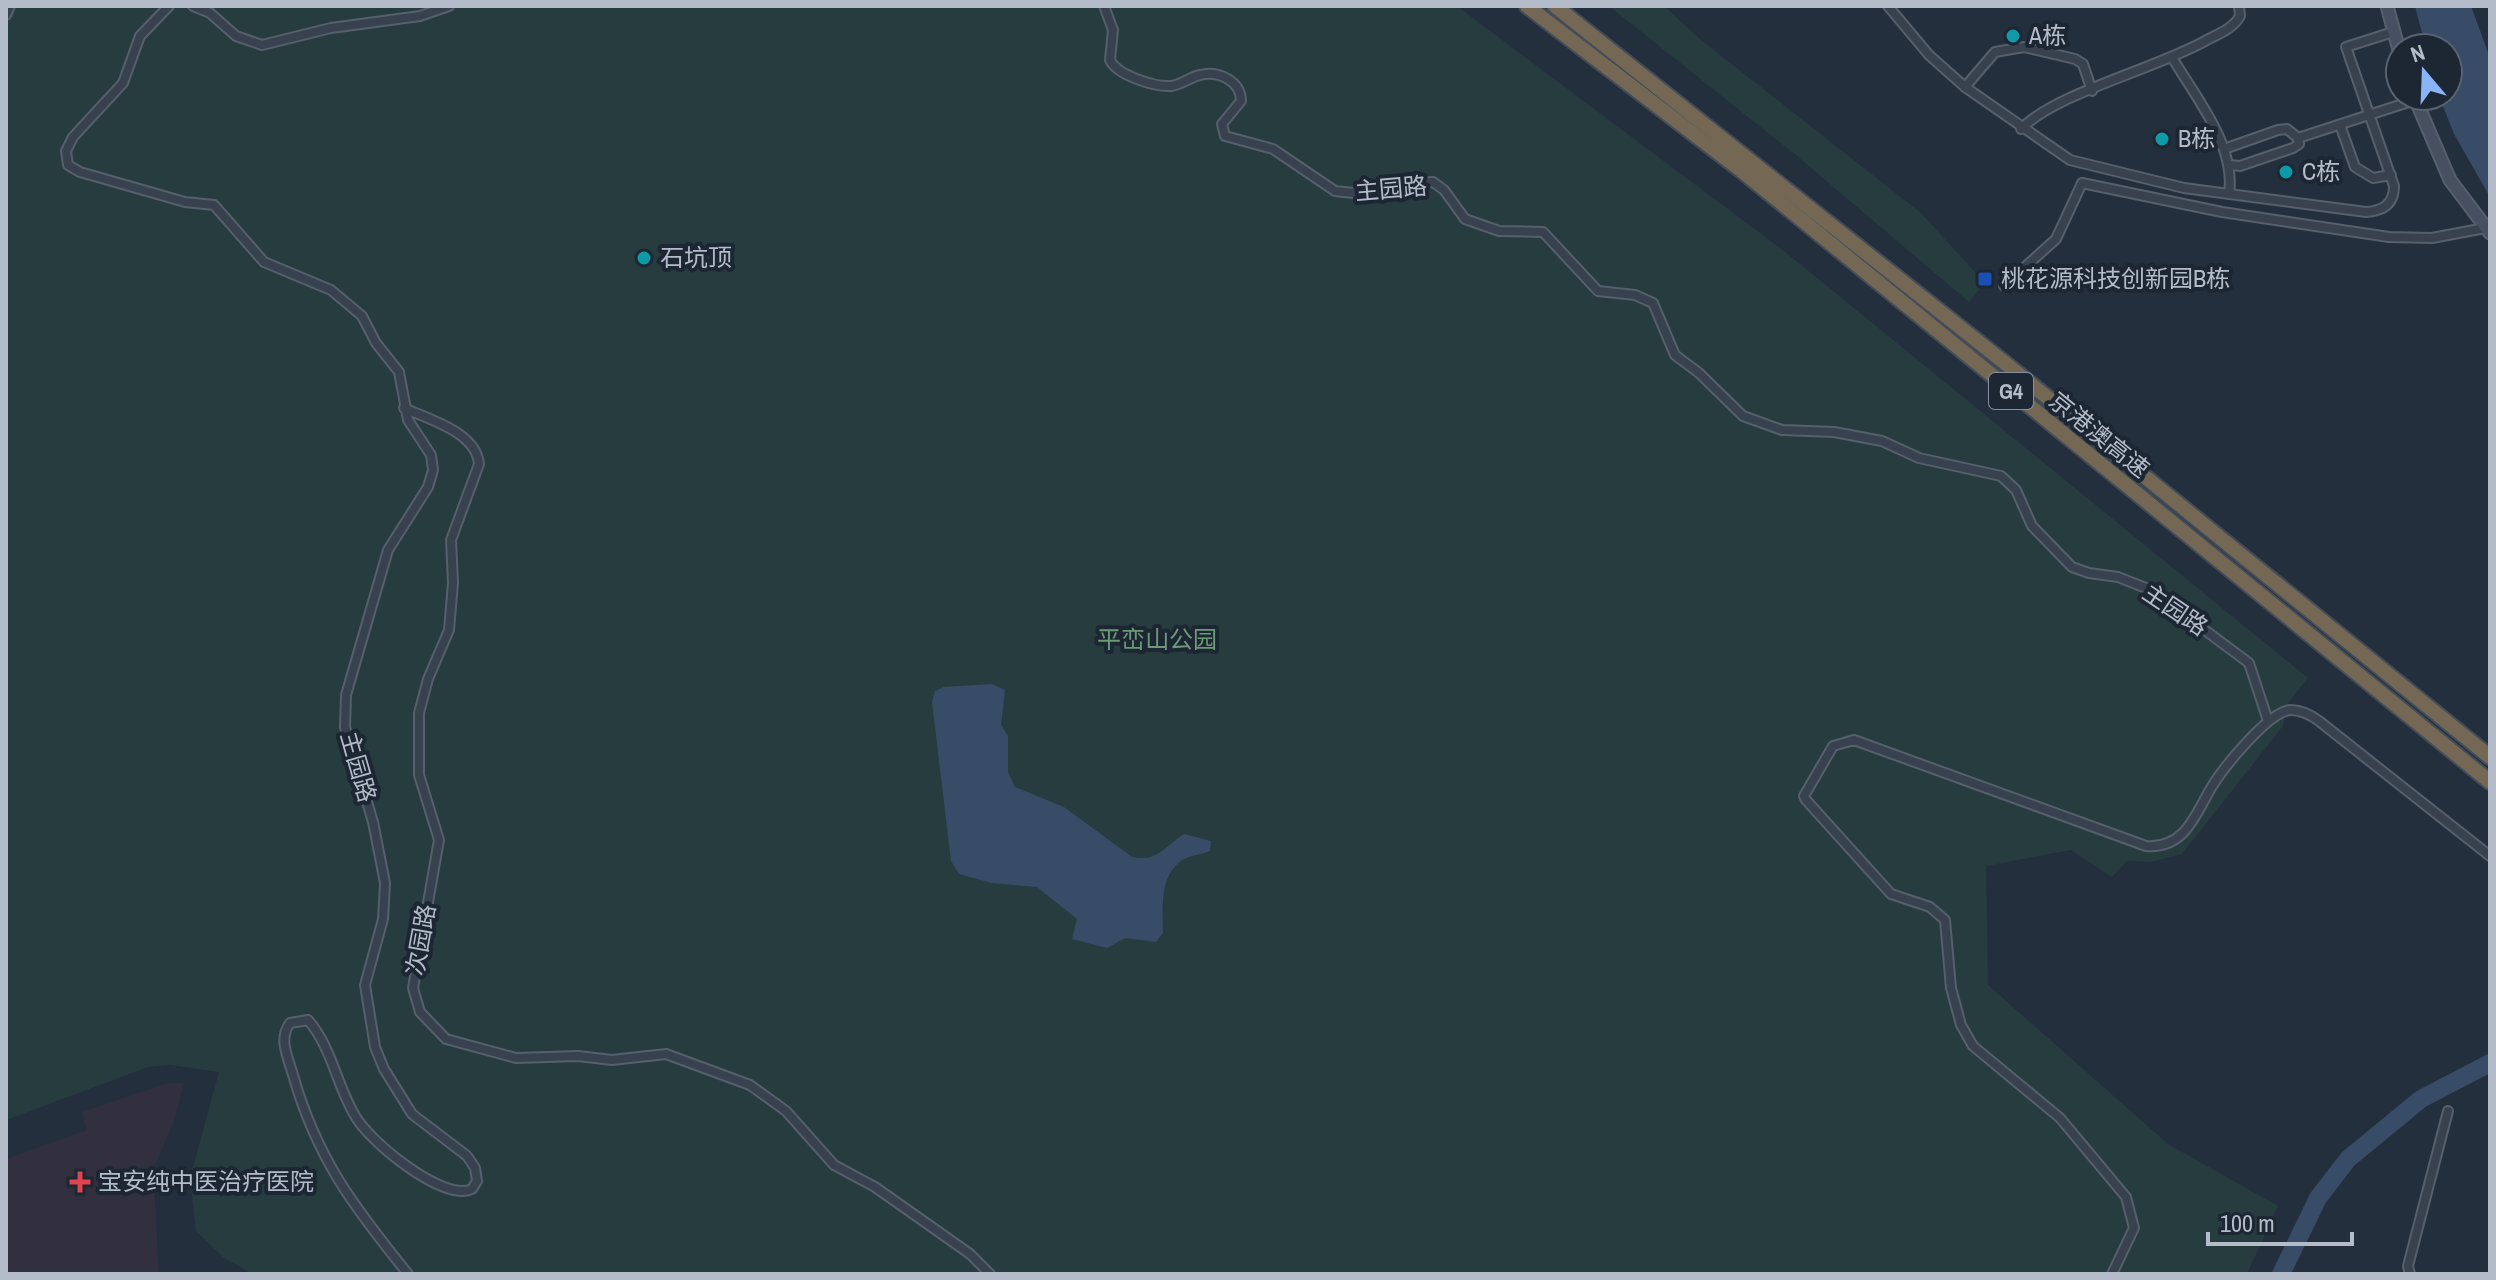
<svg xmlns="http://www.w3.org/2000/svg" width="2496" height="1280" font-family="'Archivo Narrow','Noto Sans SC',sans-serif">
<style>
.medical{fill:#32303f}
.green{fill:#263c3f}
.water{fill:#394c67}
.lines{fill:none;stroke-linecap:round;stroke-linejoin:round}
.river{stroke:#394c67;stroke-width:18}
.street-casing{stroke:#565f6c;stroke-width:12}
.secondary-casing{stroke:#565f6c;stroke-width:15}
.highway-casing{stroke:#434c59;stroke-width:18}
.street{stroke:#38414e;stroke-width:8}
.secondary{stroke:#465061;stroke-width:11}
.highway{stroke:#746855;stroke-width:14}
.culture-dot{fill:#0f9aa8;stroke:#1d2633;stroke-width:3}
.transit-dot{fill:#1a4fb4;stroke:#1d2633;stroke-width:3}
.health-dot{fill:#e0444e;stroke:#1d2633;stroke-width:3}
.labels{text-anchor:middle;stroke-width:8;stroke-linejoin:round;paint-order:stroke}
.shield{fill:#1d2633;stroke:#878f9c;stroke-width:2}
.shield-label{font-size:22px;font-weight:bold;fill:#b4bcc9}
.poi-label{font-size:24px;fill:#b4bcc9;stroke:#1d2633;text-anchor:start}
.street-label{font-size:24px;fill:#b4bcc9;stroke:#1d2633}
.park-label{font-size:24px;fill:#6b9a76;stroke:#1d2633}
</style>
<rect width="100%" height="100%" fill="#242f3e"/>
<polygon class="medical" points="168,1083 184,1083 173,1124 153,1169 159,1274 6,1274 6,1159 87,1130 82,1112"/>
<g class="green">
<polygon points="6,6 1457,6 1784,251 2308,678 2287,704 2283,726 2182,854 2150,862 2127,861 2112,877 2071,850 1986,866 1988,985 2168,1144 2278,1206 2247,1274 253,1274 224,1258 196,1231 190,1178 219,1072 170,1065 148,1067 6,1120"/>
<polygon points="1609,6 1664,6 1701,40 1921,213 1985,283 1969,302 1797,156"/>
</g>
<g class="water">
<polygon points="2415,6 2471,6 2490,58 2490,197 2454,134 2439,96 2448,96 2448,48 2426,48"/>
<path d="M 992,684 L 1005,690 L 1001,725 L 1008,736 L 1008,772 L 1015,787 L 1064,807 L 1132,857 C 1158,862 1164,847 1184,834 L 1211,841 L 1210,851 C 1203,854 1193,855 1186,858 C 1158,872 1163,910 1163,933 L 1156,942 L 1125,938 L 1107,948 L 1072,939 L 1077,919 L 1037,887 L 992,883 L 959,874 L 951,861 L 932,702 L 935,691 L 944,687 Z"/>
</g>
<g class="lines">
<polyline class="river" points="2281,1274 2318,1198 2348,1159 2421,1099 2490,1063"/>
<g class="street-casing">
<g id="street">
<path d="M 169,6 L 140,36 L 123,83 L 73,137 L 66,151 L 68,165 L 80,172 L 185,202 L 214,205 L 264,262 L 331,290 L 362,316 L 376,343 L 399,372 L 408,420 L 431,455 L 433,470 L 428,487 L 388,550 L 346,695 L 345,727 L 373,822 L 385,883 L 383,919 L 365,985 L 375,1047 L 384,1069 L 412,1114 L 467,1156 L 475,1168 L 477,1181 L 472,1189 C 444,1203 367,1140 354,1114 C 337,1085 331,1046 308,1020 L 290,1023 C 278,1039 288,1057 293,1075 C 317,1159 354,1207 408,1274"/>
<polyline points="193,6 210,13 236,36 262,45 331,28 420,16 449,6"/>
<path d="M 1104,6 L 1113,30 L 1110,60 C 1117,75 1154,87 1171,86 C 1181,85 1190,77 1200,75 C 1218,70 1241,81 1241,101 L 1222,124 L 1225,136 L 1273,149 L 1335,191 L 1353,193 L 1390,185 L 1433,182 L 1444,190 L 1465,219 L 1499,231 L 1543,232 L 1598,291 L 1635,295 L 1653,303 L 1675,355 L 1699,373 L 1743,416 L 1782,430 L 1834,432 L 1882,441 L 1919,458 L 2001,476 L 2016,490 L 2032,526 L 2072,567 L 2089,573 L 2118,577 L 2151,590 L 2249,663 L 2268,721"/>
<path d="M 1888,6 L 1929,55 L 1965,87 L 2070,160 L 2184,188 L 2366,212 C 2383,211 2394,204 2394,186 L 2346,47 L 2393,32"/>
<polyline points="6,15 10,6"/>
<path d="M 2173,59 C 2197,99 2236,146 2229,194"/>
<polyline points="1965,87 1995,52 2024,47 2075,59 2083,64 2092,91"/>
<polyline points="2340,125 2355,167 2373,178 2391,175"/>
<path d="M 2021,129 C 2056,93 2155,69 2205,41 C 2218,34 2233,29 2240,16 L 2239,6"/>
<polyline points="2224,149 2278,130 2287,129 2298,138"/>
<polyline points="2230,165 2240,166 2293,148 2299,144 2298,138 2415,100"/>
<polyline points="2004,286 2056,239 2082,183 2222,212 2389,237 2432,238 2485,228"/>
<path d="M 404,408 C 430,420 476,432 479,464 L 451,540 L 453,583 L 449,630 L 428,679 L 419,713 L 419,775 L 439,840 L 413,988 L 420,1012 L 446,1039 L 516,1058 L 578,1056 L 612,1060 L 666,1054 L 750,1085 L 786,1111 L 834,1165 L 875,1187 L 970,1254 L 990,1274"/>
<path d="M 2112,1274 L 2134,1228 L 2126,1197 L 2060,1118 L 1973,1046 L 1961,1025 L 1951,988 L 1945,920 L 1930,907 L 1891,894 L 1806,800 L 1804,796 L 1833,746 L 1854,740 L 2146,846 C 2185,849 2195,815 2211,788 C 2223,768 2268,712 2290,710 C 2300,710 2311,715 2319,721 L 2490,856"/>
<polyline points="2410,1274 2408,1266 2448,1111"/>
</g>
</g>
<g class="secondary-casing">
<g id="secondary">
<polyline points="2387,6 2400,54"/>
<polyline points="2414,96 2450,180 2490,233"/>
</g>
</g>
<g class="highway-casing">
<g id="highway">
<polyline points="1527,6 1742,171 2490,782"/>
<polyline points="1555,6 2005,363 2490,757"/>
</g>
</g>
<use href="#street" class="street"/>
<use href="#secondary" class="secondary"/>
<use href="#highway" class="highway"/>
</g>
<g class="culture-dot">
<circle cx="2013" cy="36" r="8"/>
<circle cx="2162" cy="139" r="8"/>
<circle cx="2286" cy="172" r="8"/>
<circle cx="644" cy="258" r="8"/>
</g>
<rect class="transit-dot" x="1977" y="271" width="16" height="16" rx="4"/>
<path class="health-dot" d="M76 1170h8v8h8v8h-8v8h-8v-8h-8v-8h8z"/>
<g class="labels">
<rect class="shield" x="1989" y="373" width="44" height="36" rx="6"/>
<g class="shield-label">
<text x="2011" y="399">G4</text>
</g>
<g class="poi-label">
<text x="2029" y="44">A栋</text>
<text x="2178" y="147">B栋</text>
<text x="2302" y="180">C栋</text>
<text x="660" y="266">石坑顶</text>
<text x="2001" y="287">桃花源科技创新园B栋</text>
<text x="98" y="1190">宝安纯中医治疗医院</text>
</g>
<g class="street-label">
<text transform="translate(1391 189) rotate(-5)" y="8">主园路</text>
<text transform="translate(2099 435) rotate(39)" y="8">京港澳高速</text>
<text transform="translate(2175 610) rotate(34)" y="8">主园路</text>
<text transform="translate(358 767) rotate(74)" y="8">主园路</text>
<text transform="translate(421 940) rotate(-80)" y="8">次园路</text>
</g>
<g class="park-label">
<text x="1157" y="648">平峦山公园</text>
</g>
</g>
<rect width="2496" height="1280" fill="none" stroke="#b4bcc9" stroke-width="16"/>
<g transform="translate(2424 72) rotate(341)"><circle r="38" fill="#1d2633" stroke="#59626f" stroke-width="2"/>
<path d="M0-6L14 30L0 20L-14 30Z" fill="#8ab4f8"/>
<text y="-12" font-size="22" font-weight="bold" text-anchor="middle" fill="#b4bcc9">N</text>
</g>
<path d="M2208 1232v12h144v-12" fill="none" stroke="#b4bcc9" stroke-width="4"/>
<text x="2220" y="1232" font-size="24" fill="#b4bcc9" stroke="#1d2633" stroke-width="6" paint-order="stroke">100 m</text>
</svg>
